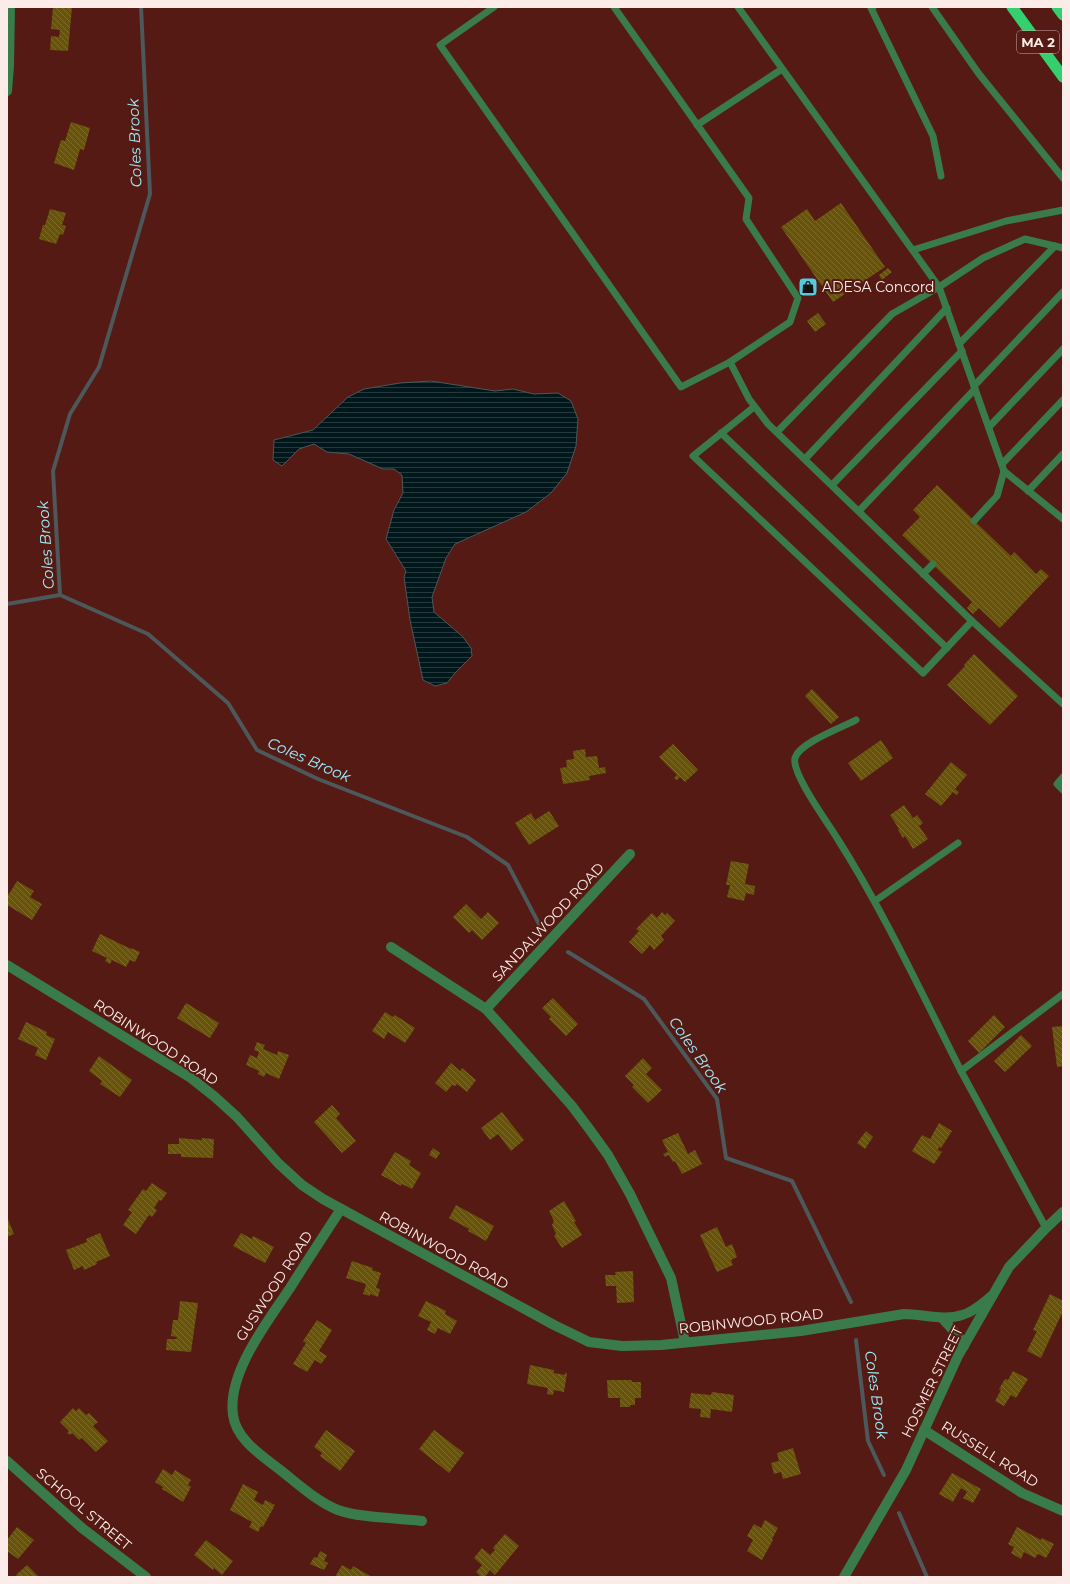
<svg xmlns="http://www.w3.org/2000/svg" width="1070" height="1584" font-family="Montserrat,sans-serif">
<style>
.water{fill:url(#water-rules);stroke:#4c585a}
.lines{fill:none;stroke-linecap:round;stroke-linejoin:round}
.stream{stroke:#4c585a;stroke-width:4}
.building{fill:url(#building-back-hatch)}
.service{stroke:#397b4b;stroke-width:7}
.minor{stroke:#397b4b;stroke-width:10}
.tertiary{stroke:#397b4b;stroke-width:10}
.trunk{stroke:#34d06d;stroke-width:11}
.labels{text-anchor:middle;stroke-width:4;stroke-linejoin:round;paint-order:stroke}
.shield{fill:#541a13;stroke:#caada9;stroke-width:1}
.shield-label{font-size:13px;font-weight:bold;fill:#fcece9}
.poi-label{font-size:14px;fill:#fcece9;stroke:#541a13;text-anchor:start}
.street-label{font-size:14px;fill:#fcece9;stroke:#541a13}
.water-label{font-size:15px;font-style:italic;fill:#9debf9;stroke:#541a13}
</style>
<defs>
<pattern id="water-rules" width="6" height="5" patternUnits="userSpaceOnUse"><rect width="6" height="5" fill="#00181c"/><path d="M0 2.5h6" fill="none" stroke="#263a3d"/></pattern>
<pattern id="building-back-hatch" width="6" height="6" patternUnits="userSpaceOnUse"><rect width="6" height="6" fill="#68530a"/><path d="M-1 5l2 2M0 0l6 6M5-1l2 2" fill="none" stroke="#7e6c2e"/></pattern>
</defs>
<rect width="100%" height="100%" fill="#541a13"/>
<polygon class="water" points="431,381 495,391 513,389 534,394 558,393 571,401 578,419 576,446 567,473 551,493 526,512 455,544 446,558 432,597 434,612 463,637 471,648 472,656 455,673 447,683 435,686 423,680 410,620 404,577 406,571 386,539 394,510 403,493 402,475 394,469 383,469 349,454 327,452 314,444 299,449 282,466 273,460 274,440 313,430 348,397 364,389 400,383"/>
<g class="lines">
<g class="stream">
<polyline points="141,7 150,194 99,367 70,414 53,471 60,595 148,634 228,703 257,750 318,779 467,837 508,865 539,924"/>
<polyline points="7,604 60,595"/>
<polyline points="568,952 644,999 717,1099 726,1158 792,1181 851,1302"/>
<polyline points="856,1340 868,1441 884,1475"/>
<polyline points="899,1513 927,1577"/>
</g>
</g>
<g class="building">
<polygon points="53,7 72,7 68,51 50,50 51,36 59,37 60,30 51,29"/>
<polygon points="71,122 90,128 84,150 80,149 74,170 54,163 61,140 65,141"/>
<polygon points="841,203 885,267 833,302 781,227 807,209 815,221"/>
<polygon points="50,209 66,213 62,225 66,226 63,235 60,234 56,244 39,239 43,225 45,225"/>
<polygon points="888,268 892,272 882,280 879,275"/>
<polygon points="818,313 826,324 815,332 807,321"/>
<polygon points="937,485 1011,556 1014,552 1036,574 1041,569 1049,576 1000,628 979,608 973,614 967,608 972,602 902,535 920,517 913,510"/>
<polygon points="974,654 1018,696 990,725 947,685 965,666 964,665"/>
<polygon points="812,689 839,717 831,724 805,696"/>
<polygon points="881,740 893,758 861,781 848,763"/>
<polygon points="673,744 698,770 685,782 680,777 677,780 674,778 677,775 659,757"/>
<polygon points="585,749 586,757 597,756 599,768 605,767 606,773 589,776 590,780 563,784 560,768 567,767 566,760 574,759 573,751"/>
<polygon points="951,762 967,775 955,789 959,792 957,795 953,792 941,806 925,794"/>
<polygon points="904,805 913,818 917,815 923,823 919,826 928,839 913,849 905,836 903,838 898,830 899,829 890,815"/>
<polygon points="549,811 559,826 529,845 515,823 531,813 535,820"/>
<polygon points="731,861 749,864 745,884 755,886 754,895 746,893 744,901 727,897 730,885 726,885"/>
<polygon points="17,881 34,891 30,897 42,904 32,920 7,905 7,893 9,894"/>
<polygon points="466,904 481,919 488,912 499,923 482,940 472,930 469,933 453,917"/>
<polygon points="662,912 665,915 667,913 675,921 661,936 664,940 654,950 650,945 642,954 629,942 639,931 636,929 652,913 657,918"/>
<polygon points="100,934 131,949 131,948 140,952 135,962 130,960 126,967 112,960 110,964 105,961 107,958 92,951"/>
<polygon points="553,998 578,1024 566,1036 549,1019 551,1017 542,1008"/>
<polygon points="186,1003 219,1023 210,1038 177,1018"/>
<polygon points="385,1012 393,1017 395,1015 415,1028 405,1043 388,1032 384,1039 372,1031"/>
<polygon points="994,1015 1005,1027 979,1053 968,1041"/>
<polygon points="26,1022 47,1032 46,1035 55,1039 46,1060 35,1055 38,1048 18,1039"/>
<polygon points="1063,1026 1063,1066 1057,1067 1052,1027"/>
<polygon points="1021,1035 1032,1046 1005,1072 994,1061"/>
<polygon points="257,1042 265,1045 263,1049 277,1055 278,1051 289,1055 279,1079 266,1073 264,1077 258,1074 259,1071 246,1065 250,1055 257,1058 259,1052 254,1050"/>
<polygon points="99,1056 132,1080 120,1097 100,1084 102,1081 89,1071"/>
<polygon points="643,1058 652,1068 646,1074 662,1090 648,1103 632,1087 634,1085 625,1076"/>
<polygon points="451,1063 460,1071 462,1068 476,1080 467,1092 457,1084 455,1086 452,1085 446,1092 435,1083"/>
<polygon points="332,1105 340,1114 336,1118 356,1141 342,1153 314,1122"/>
<polygon points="502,1112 524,1140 511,1151 498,1134 490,1140 481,1128"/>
<polygon points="939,1123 952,1131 941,1148 939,1147 938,1150 942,1152 934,1164 912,1151 922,1135 930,1139"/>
<polygon points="866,1131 873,1137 865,1149 857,1143"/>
<polygon points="678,1133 688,1154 695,1150 702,1164 682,1174 675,1161 673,1162 669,1155 665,1157 663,1154 668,1152 662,1140"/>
<polygon points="179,1138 202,1140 202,1138 214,1139 213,1158 181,1157 181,1154 168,1154 168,1144 179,1144"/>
<polygon points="433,1148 440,1153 436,1159 429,1155"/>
<polygon points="395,1152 411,1161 409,1165 421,1173 412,1189 402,1184 401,1186 381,1175"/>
<polygon points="152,1183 167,1193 161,1201 159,1200 154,1208 157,1210 152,1217 149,1215 136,1234 123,1225 132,1212 128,1210 143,1189 146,1191"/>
<polygon points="564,1201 576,1221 574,1222 582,1235 562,1248 554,1236 556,1234 552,1225 554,1221 549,1211"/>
<polygon points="456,1205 494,1226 486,1241 468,1231 469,1229 449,1218"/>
<polygon points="7,1217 14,1234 7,1237"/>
<polygon points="717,1227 726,1247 732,1244 737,1257 731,1260 733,1265 717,1272 700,1235"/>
<polygon points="100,1233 110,1256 96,1262 97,1264 84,1270 83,1266 74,1270 66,1250 87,1242 86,1239"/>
<polygon points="241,1233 252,1239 253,1236 274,1247 265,1263 233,1246"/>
<polygon points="352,1261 373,1268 372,1270 381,1273 376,1288 380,1289 378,1297 370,1294 370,1296 363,1294 366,1284 346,1278"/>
<polygon points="633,1271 634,1302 617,1303 616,1286 606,1286 605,1275 616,1275 615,1272"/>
<polygon points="1050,1294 1063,1301 1063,1311 1041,1358 1027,1351 1037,1331 1033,1330"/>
<polygon points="180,1301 198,1303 191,1352 166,1350 167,1339 176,1339 177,1337 171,1336 173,1320 178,1320"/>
<polygon points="426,1301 446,1311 445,1314 457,1321 450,1334 438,1328 435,1334 427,1330 431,1322 418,1316"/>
<polygon points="317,1320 332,1330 319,1351 327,1356 321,1364 315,1360 307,1372 293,1364 306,1343 303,1341"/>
<polygon points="530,1365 554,1370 554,1373 565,1375 565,1373 567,1373 564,1392 554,1390 553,1395 547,1394 548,1388 527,1384"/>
<polygon points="1013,1371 1028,1379 1016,1398 1011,1395 1004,1406 995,1401 1001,1390 999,1389 1005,1379 1008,1380"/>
<polygon points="607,1380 631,1380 632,1382 641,1382 641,1398 635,1398 635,1405 630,1405 630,1407 620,1407 620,1398 608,1398"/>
<polygon points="712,1392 734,1395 732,1412 711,1409 710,1418 700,1417 701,1409 689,1408 691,1393 711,1395"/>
<polygon points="73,1408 76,1411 79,1408 86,1415 89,1413 98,1422 93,1426 108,1441 96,1452 82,1438 79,1440 72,1433 70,1435 67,1433 69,1431 60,1422"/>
<polygon points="326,1430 355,1451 340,1471 320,1456 322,1453 314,1447"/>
<polygon points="434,1430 464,1453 449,1473 419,1449"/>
<polygon points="793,1448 801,1474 783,1479 781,1472 774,1474 771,1463 779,1461 777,1453"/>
<polygon points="163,1469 172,1475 175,1470 191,1480 188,1485 191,1487 183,1502 162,1489 163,1487 155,1482"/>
<polygon points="952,1473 981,1489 973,1503 963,1498 967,1492 961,1488 953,1502 939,1494"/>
<polygon points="243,1484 258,1492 254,1500 263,1505 265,1500 275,1505 263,1527 261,1526 258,1532 249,1527 252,1522 230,1510"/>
<polygon points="765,1520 778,1528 772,1539 773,1540 762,1560 747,1551 753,1540 747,1536 754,1524 761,1528"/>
<polygon points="17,1527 34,1540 18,1559 7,1551 7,1540"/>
<polygon points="1017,1527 1041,1540 1042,1538 1054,1544 1046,1558 1038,1554 1035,1558 1024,1552 1021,1559 1011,1553 1014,1547 1008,1544"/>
<polygon points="505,1534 519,1546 495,1575 490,1570 485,1577 481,1577 476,1572 482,1565 474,1558 482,1548 490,1555 495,1550 493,1548"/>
<polygon points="206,1540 233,1561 222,1575 214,1568 213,1570 194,1555"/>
<polygon points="320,1551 327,1555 324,1561 328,1563 324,1570 310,1564 314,1557 317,1558"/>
<polygon points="27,1565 39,1577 18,1577 16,1575"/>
<polygon points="342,1565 351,1570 353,1566 372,1577 335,1577"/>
</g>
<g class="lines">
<g class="service">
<polyline points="494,7 440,45 681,387 730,362 749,399 768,424 972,621 1063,704"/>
<polyline points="614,7 749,198 746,219 798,298 790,322 730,362"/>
<polyline points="738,7 939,287 1004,471 997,496 974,521"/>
<polyline points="873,7 871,8 933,136 941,176"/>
<polyline points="932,7 979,74 1063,178"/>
<polyline points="697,125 782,69"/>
<polyline points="913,250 1006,221 1063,210"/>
<polyline points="959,344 1055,246"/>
<polyline points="974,386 1063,292"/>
<polyline points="754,407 693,456 923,673 972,621"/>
<polyline points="989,427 1063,349"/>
<polyline points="777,432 892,314 939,287 983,258 1025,239 1063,248"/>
<polyline points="721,433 947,648"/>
<polyline points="805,459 947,308"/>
<polyline points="1002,464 1063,400"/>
<polyline points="1004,471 1063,519"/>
<polyline points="832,485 962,351"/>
<polyline points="1028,491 1063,454"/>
<polyline points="859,511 975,389"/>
<polyline points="923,574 933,564"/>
<path d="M 856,720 C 841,728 799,743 795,758 C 791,773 828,823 837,838 C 884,912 921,992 961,1071 L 1063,994"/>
<polyline points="1063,777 1057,784 1063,790"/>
<polyline points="875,901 958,843"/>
<polyline points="961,1071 1046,1228"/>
</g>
<g class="minor">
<polyline points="7,91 9,66 10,7"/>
<polyline points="391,947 486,1009 572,1106 590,1130 608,1155 630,1194 671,1278 685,1342"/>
<path d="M 7,965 L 191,1078 L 215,1097 L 237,1117 L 278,1163 L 302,1185 L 323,1199 L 554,1325 L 589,1342 L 622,1346 L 661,1345 L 801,1331 L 904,1314 C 923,1314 944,1321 962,1315 C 974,1312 984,1302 993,1295"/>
<polyline points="486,1009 630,854"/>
<path d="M 341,1209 C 324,1235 307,1261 290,1288 C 268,1321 227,1373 233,1415 C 236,1439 261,1455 279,1469 C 297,1483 316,1501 338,1510 C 359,1518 399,1518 422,1521"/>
<polyline points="942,1318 960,1338 964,1346"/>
<polyline points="924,1430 1022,1493 1063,1511"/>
<polyline points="844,1577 906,1470 958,1356 1009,1267 1046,1228 1063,1212"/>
</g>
<polyline class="tertiary" points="7,1461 82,1528 146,1577"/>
<g class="trunk">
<polyline points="1012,7 1063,77"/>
<polyline points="1057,7 1063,15"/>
</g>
</g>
<defs>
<g id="shop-square" transform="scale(1)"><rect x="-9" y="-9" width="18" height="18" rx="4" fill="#54cade" stroke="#541a13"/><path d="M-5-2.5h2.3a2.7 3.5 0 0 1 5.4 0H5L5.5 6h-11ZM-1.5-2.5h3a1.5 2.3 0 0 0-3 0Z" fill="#111"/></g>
</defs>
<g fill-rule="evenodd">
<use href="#shop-square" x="808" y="287"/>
</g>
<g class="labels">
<rect class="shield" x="1017" y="31" width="42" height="22" rx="3"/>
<g class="shield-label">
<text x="1038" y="47">MA 2</text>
</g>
<g class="poi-label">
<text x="822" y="292">ADESA Concord</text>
</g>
<g class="street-label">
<text transform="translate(548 922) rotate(-47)" y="5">SANDALWOOD ROAD</text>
<text transform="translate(156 1042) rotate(33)" y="5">ROBINWOOD ROAD</text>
<text transform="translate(444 1250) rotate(29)" y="5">ROBINWOOD ROAD</text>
<text transform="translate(274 1286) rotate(-57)" y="5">GUSWOOD ROAD</text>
<text transform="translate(751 1321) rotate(-6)" y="5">ROBINWOOD ROAD</text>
<text transform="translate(932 1382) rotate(-64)" y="5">HOSMER STREET</text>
<text transform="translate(990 1454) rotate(32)" y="5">RUSSELL ROAD</text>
<text transform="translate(84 1509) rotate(40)" y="5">SCHOOL STREET</text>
</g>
<g class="water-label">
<text transform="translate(135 143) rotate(-92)" y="5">Coles Brook</text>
<text transform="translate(46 545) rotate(-94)" y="5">Coles Brook</text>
<text transform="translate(309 760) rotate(24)" y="5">Coles Brook</text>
<text transform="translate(698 1055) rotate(55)" y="5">Coles Brook</text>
<text transform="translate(876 1395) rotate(82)" y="5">Coles Brook</text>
</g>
</g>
<rect width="1070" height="1584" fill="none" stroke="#fcece9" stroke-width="16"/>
</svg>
